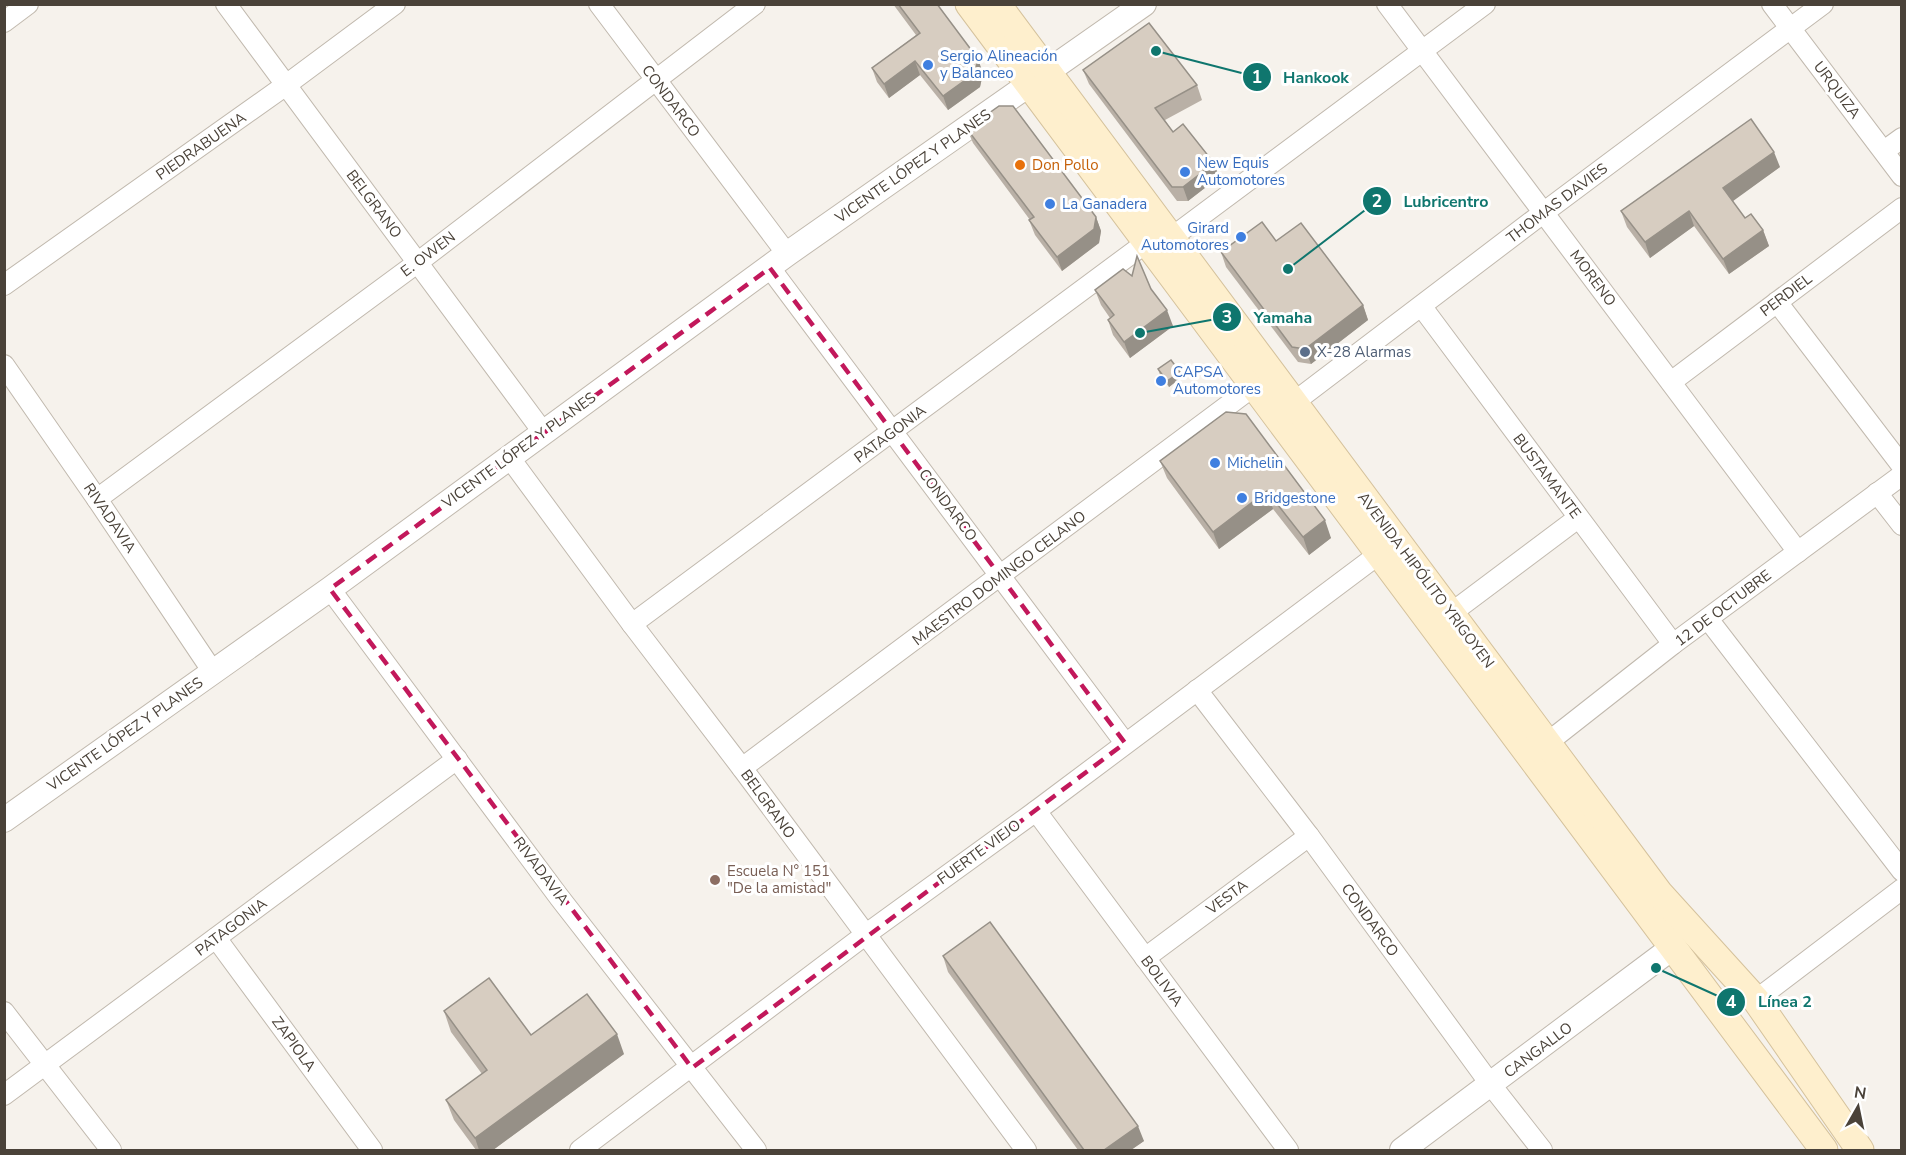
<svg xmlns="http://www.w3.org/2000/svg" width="1906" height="1155" font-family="'Nunito Sans',sans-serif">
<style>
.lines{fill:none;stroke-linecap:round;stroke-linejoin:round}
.minor-casing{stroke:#c1b9ae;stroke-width:22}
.tertiary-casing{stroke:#c1b9ae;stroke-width:26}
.secondary-casing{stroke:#d5c29c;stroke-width:29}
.minor{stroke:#fff;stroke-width:20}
.tertiary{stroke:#fff;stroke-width:24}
.secondary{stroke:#feefcd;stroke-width:27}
.wall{fill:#b9b0a6}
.shaded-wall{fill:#969087}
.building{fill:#d7cdc1;stroke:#969087;stroke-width:1.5}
.marked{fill:none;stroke:#c2185b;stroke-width:4.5;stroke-dasharray:12 8;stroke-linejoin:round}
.shop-dot{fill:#3f7fe0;stroke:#fff;stroke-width:2}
.food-dot{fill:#e8710a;stroke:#fff;stroke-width:2}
.service-dot{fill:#5c6f8a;stroke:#fff;stroke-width:2}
.education-dot{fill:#8d6e63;stroke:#fff;stroke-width:2}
.labels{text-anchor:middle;stroke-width:6;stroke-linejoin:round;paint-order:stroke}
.shop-label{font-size:15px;fill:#366cbe;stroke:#fff;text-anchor:start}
.street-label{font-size:15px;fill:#4a4239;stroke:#fff}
.food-label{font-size:15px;fill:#c56008;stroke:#fff;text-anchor:start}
.service-label{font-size:15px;fill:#4e5e75;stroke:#fff;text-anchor:start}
.education-label{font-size:15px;fill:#785e54;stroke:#fff;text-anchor:start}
.leader{fill:none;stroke:#0f766e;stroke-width:2}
.callout-dot{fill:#0f766e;stroke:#fff;stroke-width:2}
.mark-label{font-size:18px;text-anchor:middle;font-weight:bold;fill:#fff}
.callout-label{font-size:16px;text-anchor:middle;font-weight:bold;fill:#0f766e;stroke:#fff;stroke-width:6;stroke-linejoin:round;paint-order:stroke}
</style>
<rect width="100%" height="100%" fill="#f6f2ec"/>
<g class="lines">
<g class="minor-casing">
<g id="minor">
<polyline points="226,4 543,432"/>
<polyline points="599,4 787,254"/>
<polyline points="1387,4 1798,552"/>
<polyline points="1772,4 1902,176"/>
<polyline points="4,22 28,4"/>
<polyline points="1884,151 1902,138"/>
<polyline points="1171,238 1485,4"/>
<polyline points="770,268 1125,743"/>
<polyline points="4,285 286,85 395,4"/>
<polyline points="1777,302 1902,466"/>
<polyline points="1422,307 1673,644"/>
<polyline points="4,365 97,499 213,672"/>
<polyline points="1671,382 1902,208"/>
<polyline points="1293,403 1543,213 1823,4"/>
<polyline points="509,457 632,624 742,768 1026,1150"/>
<polyline points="1877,493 1902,525"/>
<polyline points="97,499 417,263 755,4"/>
<polyline points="330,589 559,897 756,1150"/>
<polyline points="1450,614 1578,518"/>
<polyline points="1708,619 1902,871"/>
<polyline points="632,624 1147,242"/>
<polyline points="1197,690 1309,836 1491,1085 1542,1150"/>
<polyline points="1547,743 1673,644 1902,475"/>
<polyline points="742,768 1254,386"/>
<polyline points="1036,811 1288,1150"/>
<polyline points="216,938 372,1150"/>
<polyline points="1145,958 1309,836"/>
<polyline points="1756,1000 1902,889"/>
<polyline points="4,1012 111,1150"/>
<polyline points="4,1095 457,759"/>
<polyline points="580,1150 865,935 1036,811 1379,554"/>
</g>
</g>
<g class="tertiary-casing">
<g id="tertiary">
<polyline points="4,820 330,589 787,254 1144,4"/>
<polyline points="1402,1150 1672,948"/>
</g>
</g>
<g class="secondary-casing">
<g id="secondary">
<polyline points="969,4 1824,1150"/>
<polyline points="997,4 1659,893 1756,1000 1860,1150"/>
</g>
</g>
<use href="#minor" class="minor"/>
<use href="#tertiary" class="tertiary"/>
<use href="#secondary" class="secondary"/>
</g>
<g class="wall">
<polygon points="893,4 937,4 983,73 980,87 948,110 920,75 889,98 877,82 872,68 916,35"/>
<polygon points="1083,70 1197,85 1202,100 1165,120 1173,132 1219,177 1188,201 1177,201 1089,84"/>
<polygon points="967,129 1096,217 1101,231 1099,243 1062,271 1035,235 1029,220 1030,220 973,143"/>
<polygon points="1780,167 1732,201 1745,218 1763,230 1769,246 1729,274 1694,226 1650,258 1627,227 1621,211"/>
<polygon points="1276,241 1363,305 1368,320 1311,364 1298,362 1226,267 1221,252"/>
<polygon points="1132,276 1151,289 1173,326 1130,358 1113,335 1108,320 1110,318 1101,305 1095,290"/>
<polygon points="1158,369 1180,372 1182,377 1169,387 1160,375"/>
<polygon points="1226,412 1331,538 1309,555 1273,509 1219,549 1167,478 1160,461"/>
<polygon points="943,956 1144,1141 1131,1150 1078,1150 948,972"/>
<polygon points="444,1011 531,1035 624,1054 493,1150 476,1150 454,1120 446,1100 482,1074 451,1032"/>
</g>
<g class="shaded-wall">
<polygon points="978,59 983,73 980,87 948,110 943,96"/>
<polygon points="915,61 920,75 889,98 884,84"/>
<polygon points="1774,152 1780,167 1729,204 1723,188"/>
<polygon points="1214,163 1219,177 1188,201 1183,187"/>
<polygon points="1689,211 1694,226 1650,258 1645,242"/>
<polygon points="1096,217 1101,231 1099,243 1062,271 1057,257"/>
<polygon points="1763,230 1769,246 1729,274 1723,259"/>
<polygon points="1363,305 1368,320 1311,364 1305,349"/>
<polygon points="1167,310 1173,326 1130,358 1124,342"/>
<polygon points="1180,372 1182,377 1169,387 1167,381"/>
<polygon points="1267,491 1273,509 1219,549 1213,532"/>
<polygon points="1325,520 1331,538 1309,555 1303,537"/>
<polygon points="617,1034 624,1054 493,1150 479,1150 475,1138"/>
<polygon points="1138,1126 1144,1141 1131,1150 1104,1150"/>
</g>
<g class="building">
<polygon points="898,4 937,4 978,59 975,73 943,96 915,61 884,84 872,68 920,33"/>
<polygon points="1149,23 1197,85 1155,108 1173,132 1183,124 1214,163 1183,187 1172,187 1083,70"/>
<polygon points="999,106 1013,106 1096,217 1094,229 1057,257 1029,220 1034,217 967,129"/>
<polygon points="1751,119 1774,152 1723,188 1745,218 1751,214 1763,230 1723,259 1689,211 1645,242 1621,211"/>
<polygon points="1262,222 1276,241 1301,223 1363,305 1305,349 1292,347 1221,252"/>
<polygon points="1137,256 1151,289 1167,310 1124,342 1108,320 1114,315 1095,290 1123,269 1132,276"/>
<polygon points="1171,360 1180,372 1167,381 1158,369"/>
<polygon points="1226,412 1246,414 1325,520 1303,537 1267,491 1213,532 1160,461"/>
<polygon points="990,922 1138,1126 1104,1150 1084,1150 943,956"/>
<polygon points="489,978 531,1035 587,994 617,1034 475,1138 446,1100 487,1070 444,1011"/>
</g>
<path class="marked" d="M 770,268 L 1125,743 L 692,1068 L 330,589 Z"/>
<g class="shop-dot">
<circle cx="928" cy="65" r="6"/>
<circle cx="1185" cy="172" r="6"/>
<circle cx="1050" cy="204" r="6"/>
<circle cx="1241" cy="237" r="6"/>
<circle cx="1161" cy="381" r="6"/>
<circle cx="1215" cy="463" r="6"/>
<circle cx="1242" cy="498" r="6"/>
</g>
<circle class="food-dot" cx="1020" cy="165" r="6"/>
<circle class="service-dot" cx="1305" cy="352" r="6"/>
<circle class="education-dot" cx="715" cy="880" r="6"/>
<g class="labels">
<g class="shop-label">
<text x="940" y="61">Sergio Alineación<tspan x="940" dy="17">y Balanceo</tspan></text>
<text x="1197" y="168">New Equis<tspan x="1197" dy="17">Automotores</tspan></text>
<text x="1062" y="209">La Ganadera</text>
<text x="1229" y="233" text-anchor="end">Girard<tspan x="1229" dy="17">Automotores</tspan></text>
<text x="1173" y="377">CAPSA<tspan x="1173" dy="17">Automotores</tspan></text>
<text x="1227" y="468">Michelin</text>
<text x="1254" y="503">Bridgestone</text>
</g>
<g class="street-label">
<text transform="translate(1837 90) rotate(53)" y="5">URQUIZA</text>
<text transform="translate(671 101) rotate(53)" y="5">CONDARCO</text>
<text transform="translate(201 146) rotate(-35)" y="5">PIEDRABUENA</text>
<text transform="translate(913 166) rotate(-35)" y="5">VICENTE LÓPEZ Y PLANES</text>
<text transform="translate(1557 203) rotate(-37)" y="5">THOMAS DAVIES</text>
<text transform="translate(374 204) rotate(53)" y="5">BELGRANO</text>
<text transform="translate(428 254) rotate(-37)" y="5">E. OWEN</text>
<text transform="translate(1593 278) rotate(53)" y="5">MORENO</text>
<text transform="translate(1786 295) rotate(-37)" y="5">PERDIEL</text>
<text transform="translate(890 434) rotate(-37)" y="5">PATAGONIA</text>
<text transform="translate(519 450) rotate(-36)" y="5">VICENTE LÓPEZ Y PLANES</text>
<text transform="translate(1547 476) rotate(53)" y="5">BUSTAMANTE</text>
<text transform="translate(948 505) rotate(53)" y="5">CONDARCO</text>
<text transform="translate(110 518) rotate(56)" y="5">RIVADAVIA</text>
<text transform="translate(999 578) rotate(-37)" y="5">MAESTRO DOMINGO CELANO</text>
<text transform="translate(1426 580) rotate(53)" y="5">AVENIDA HIPÓLITO YRIGOYEN</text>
<text transform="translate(1723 608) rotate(-37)" y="5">12 DE OCTUBRE</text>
<text transform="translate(125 734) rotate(-35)" y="5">VICENTE LÓPEZ Y PLANES</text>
<text transform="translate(768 804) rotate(54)" y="5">BELGRANO</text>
<text transform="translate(979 852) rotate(-36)" y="5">FUERTE VIEJO</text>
<text transform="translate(541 871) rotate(53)" y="5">RIVADAVIA</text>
<text transform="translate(1227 897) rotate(-37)" y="5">VESTA</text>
<text transform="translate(1370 920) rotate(54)" y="5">CONDARCO</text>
<text transform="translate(231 927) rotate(-37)" y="5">PATAGONIA</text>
<text transform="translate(1162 981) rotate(53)" y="5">BOLIVIA</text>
<text transform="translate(294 1044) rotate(54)" y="5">ZAPIOLA</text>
<text transform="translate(1538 1050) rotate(-37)" y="5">CANGALLO</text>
</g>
<g class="food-label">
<text x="1032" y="170">Don Pollo</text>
</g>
<g class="service-label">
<text x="1317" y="357">X-28 Alarmas</text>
</g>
<g class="education-label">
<text x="727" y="876">Escuela N° 151<tspan x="727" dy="17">"De la amistad"</tspan></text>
</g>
</g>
<path class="leader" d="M1156 51L1257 77M1288 269L1377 201M1140 333L1227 317M1656 968L1731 1002"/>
<g class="callout-dot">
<circle cx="1156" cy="51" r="6"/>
<circle cx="1288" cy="269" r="6"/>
<circle cx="1140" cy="333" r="6"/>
<circle cx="1656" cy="968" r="6"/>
<circle cx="1257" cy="77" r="15"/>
<circle cx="1377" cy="201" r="15"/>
<circle cx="1227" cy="317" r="15"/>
<circle cx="1731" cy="1002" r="15"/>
</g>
<g class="mark-label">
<text x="1257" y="83">1</text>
<text x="1377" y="207">2</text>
<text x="1227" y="323">3</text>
<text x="1731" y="1008">4</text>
</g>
<g class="callout-label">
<text x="1316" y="83">Hankook</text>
<text x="1446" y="207">Lubricentro</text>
<text x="1283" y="323">Yamaha</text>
<text x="1785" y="1007">Línea 2</text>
</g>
<rect width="1906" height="1155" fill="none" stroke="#4a4239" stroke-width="12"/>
<g transform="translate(1858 1107) rotate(9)" stroke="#ffffff" stroke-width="4.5" paint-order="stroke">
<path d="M0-4.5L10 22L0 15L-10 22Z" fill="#4a4239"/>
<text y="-9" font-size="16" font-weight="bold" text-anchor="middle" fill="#4a4239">N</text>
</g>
</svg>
